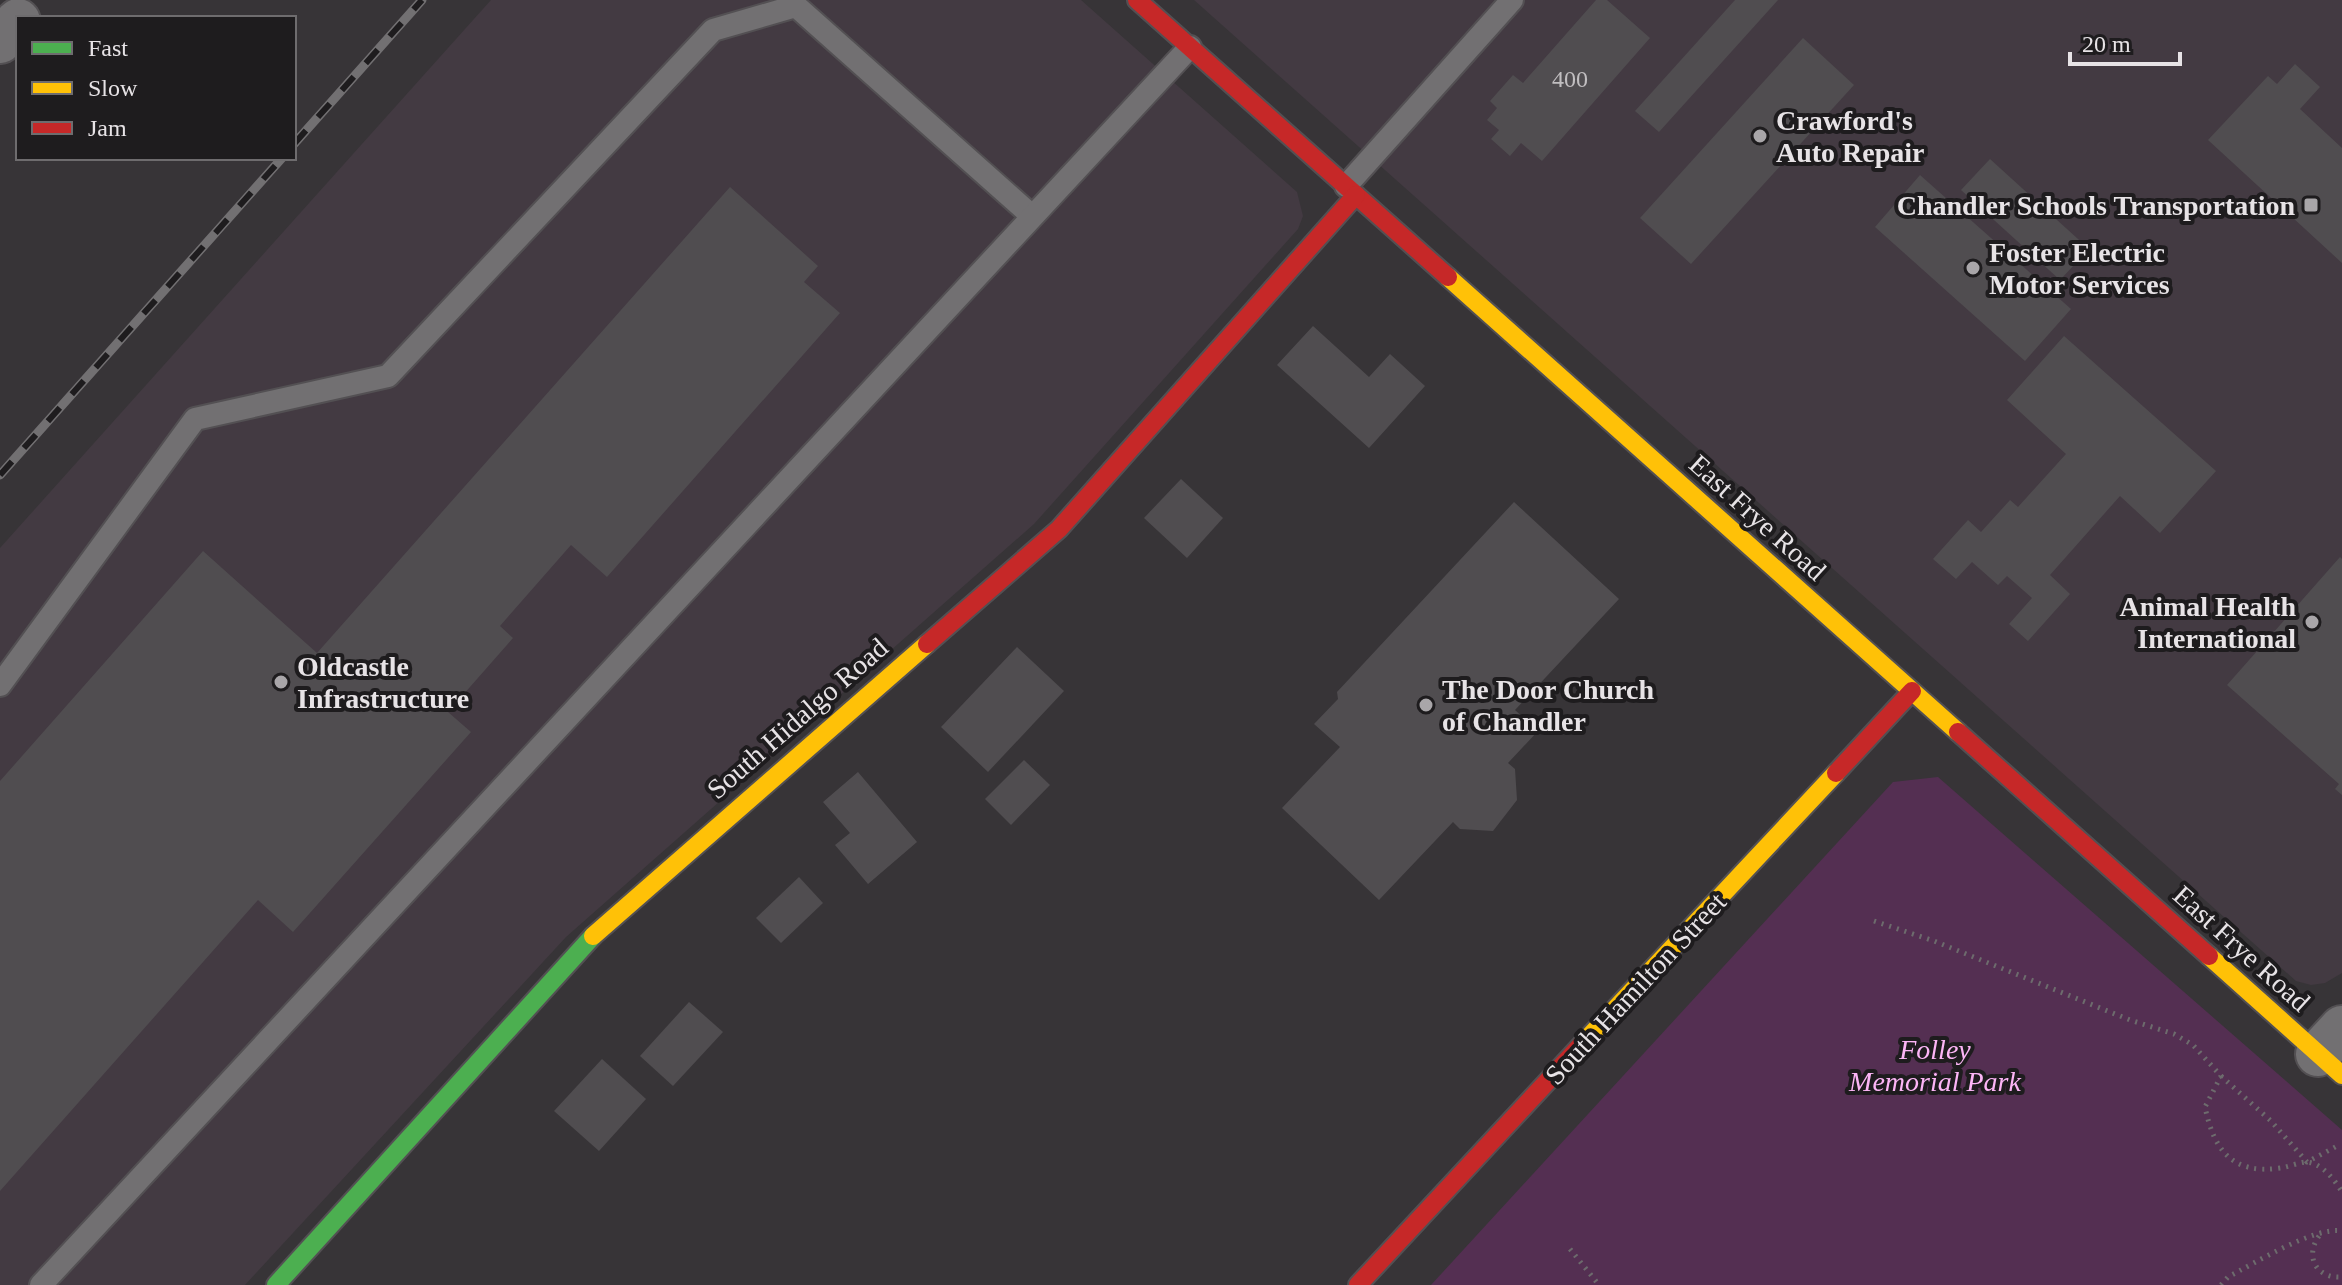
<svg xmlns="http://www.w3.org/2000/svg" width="2342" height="1285" font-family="Georgia,serif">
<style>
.built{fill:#433a42}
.green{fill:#542f52}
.building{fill:#504d50}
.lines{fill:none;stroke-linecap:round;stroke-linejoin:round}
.lane-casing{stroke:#535053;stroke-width:26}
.street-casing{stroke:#535053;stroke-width:48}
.fast-casing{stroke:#535053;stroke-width:22}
.slow-casing{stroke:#535053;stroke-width:22}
.jam-casing{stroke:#535053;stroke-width:22}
.path{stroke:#6d6b6d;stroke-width:5;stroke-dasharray:2 6;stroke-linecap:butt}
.lane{stroke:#727072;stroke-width:22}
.street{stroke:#727072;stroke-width:44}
.fast{stroke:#4caf50;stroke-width:18}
.slow{stroke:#ffc107;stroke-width:18}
.jam{stroke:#c62828;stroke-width:18}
.rail-casing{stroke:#727072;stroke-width:9}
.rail{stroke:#1e1c1e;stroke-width:6;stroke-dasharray:18;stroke-linecap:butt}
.poi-dot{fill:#a9a6a9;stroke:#1e1c1e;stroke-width:3}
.labels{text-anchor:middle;stroke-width:8;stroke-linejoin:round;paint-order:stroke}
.number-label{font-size:24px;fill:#c1bec0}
.poi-label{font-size:28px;font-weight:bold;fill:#e7e3e6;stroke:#1e1c1e;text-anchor:start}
.street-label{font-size:28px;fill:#e7e3e6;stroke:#1e1c1e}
.park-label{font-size:28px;font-style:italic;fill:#fcb5f6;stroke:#1e1c1e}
</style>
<rect width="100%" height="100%" fill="#373437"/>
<g class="built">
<polygon points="491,0 1081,0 1297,192 1303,216 1298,229 1034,524 566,937 245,1285 0,1285 0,548"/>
<polygon points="1194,0 2342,0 2342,973 2325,983 2311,985 2296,981"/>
</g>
<polygon class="green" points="1938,777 2342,1130 2342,1285 1431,1285 1893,782"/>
<g class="building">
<polygon points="1596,0 1607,0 1650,38 1542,161 1521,143 1510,156 1491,139 1499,130 1487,120 1497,108 1490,101 1513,75 1523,83"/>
<polygon points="1735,0 1778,0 1659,132 1635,111"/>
<polygon points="1803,38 1854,85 1691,264 1640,218"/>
<polygon points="2295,64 2320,87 2300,109 2342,148 2342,263 2208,140 2268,76 2277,84"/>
<polygon points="1990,159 2089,249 2060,280 1961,190"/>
<polygon points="1920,175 2071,309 2025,361 1875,227"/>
<polygon points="730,187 818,266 804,282 840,313 607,577 571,545 500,626 513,638 448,712 471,732 293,932 258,900 0,1191 0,781 203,551 317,653"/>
<polygon points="1313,326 1369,377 1390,354 1425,386 1369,448 1277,365"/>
<polygon points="2064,336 2216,471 2160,533 2120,496 2050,575 2070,594 2028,641 2009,624 2032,598 2007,576 1998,585 1972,562 1956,579 1933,559 1968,520 1981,532 2010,500 2018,507 2066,454 2007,400"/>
<polygon points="1181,479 1223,518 1187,558 1144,518"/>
<polygon points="1514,502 1619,599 1515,710 1538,731 1508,763 1515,769 1517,800 1493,831 1460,829 1453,822 1379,900 1282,808 1340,747 1314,724 1338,699 1337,692"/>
<polygon points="2340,557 2342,559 2342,795 2335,789 2339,784 2227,685"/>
<polygon points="1017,647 1064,691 988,772 941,727"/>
<polygon points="1024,760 1050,785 1011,825 985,799"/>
<polygon points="858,772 917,842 868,884 835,845 850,833 823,802"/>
<polygon points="799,877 823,903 781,943 756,918"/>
<polygon points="689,1002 723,1032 673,1086 640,1056"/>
<polygon points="602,1059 646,1099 599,1151 554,1111"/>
</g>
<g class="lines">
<g class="lane-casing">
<g id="lane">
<polyline points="1346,186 1512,0"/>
<polyline points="0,685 195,419 388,376 713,30 796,6 1032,216"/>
<polyline points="41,1285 1190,47"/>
</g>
</g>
<g class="street-casing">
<g id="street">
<polyline points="0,41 18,21"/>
<polyline points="2318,1054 2342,1028"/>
</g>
</g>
<g class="fast-casing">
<polyline id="fast" points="276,1285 593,936"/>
</g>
<g class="slow-casing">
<g id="slow">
<polyline points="1448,277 1958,732"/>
<polyline points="593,936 927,644"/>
<polyline points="2209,956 2342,1075"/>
<polyline points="1585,1041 1836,773"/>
</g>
</g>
<g class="jam-casing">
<g id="jam">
<polyline points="1137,0 1448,277"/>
<polyline points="927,644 1059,529 1356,195"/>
<polyline points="1958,732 2209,956"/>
<polyline points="1836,773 1912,691"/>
<polyline points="1358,1285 1585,1041"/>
</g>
</g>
<g class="path">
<path d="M 1874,921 L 1934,941 L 2130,1020 L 2174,1034 L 2193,1045 L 2221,1076 L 2205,1107 C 2214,1150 2232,1175 2280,1168 C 2288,1167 2297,1163 2305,1162 C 2321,1162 2334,1179 2342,1192"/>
<polyline points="2221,1076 2271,1121 2307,1162 2339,1145"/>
<path d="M 2319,1236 C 2304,1257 2317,1279 2342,1277"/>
<polyline points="1570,1249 1599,1285"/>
<path d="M 2221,1285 L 2228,1277 C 2253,1264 2315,1226 2342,1231"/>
</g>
<use href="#lane" class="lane"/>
<use href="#street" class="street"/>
<use href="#fast" class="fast"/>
<use href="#slow" class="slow"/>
<use href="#jam" class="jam"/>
<g class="rail-casing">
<g id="rail">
<polyline points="294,144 422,0"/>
<polyline points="0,475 282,158"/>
</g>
</g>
<use href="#rail" class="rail"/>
</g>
<g class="poi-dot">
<circle cx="1760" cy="136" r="8"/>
<rect x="2303" y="197" width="16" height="16" rx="4"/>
<circle cx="1973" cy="268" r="8"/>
<circle cx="2312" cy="622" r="8"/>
<circle cx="281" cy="682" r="8"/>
<circle cx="1426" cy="705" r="8"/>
</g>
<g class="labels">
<g class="number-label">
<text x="1570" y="87">400</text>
</g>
<g class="poi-label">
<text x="1776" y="130">Crawford's<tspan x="1776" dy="32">Auto Repair</tspan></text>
<text x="2295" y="215" text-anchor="end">Chandler Schools Transportation</text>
<text x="1989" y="262">Foster Electric<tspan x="1989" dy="32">Motor Services</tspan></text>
<text x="2296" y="616" text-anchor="end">Animal Health<tspan x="2296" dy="32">International</tspan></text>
<text x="297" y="676">Oldcastle<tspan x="297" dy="32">Infrastructure</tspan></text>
<text x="1442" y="699">The Door Church<tspan x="1442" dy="32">of Chandler</tspan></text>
</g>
<g class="street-label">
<text transform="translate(1758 517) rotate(42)" y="10">East Frye Road</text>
<text transform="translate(797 718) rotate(-41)" y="10">South Hidalgo Road</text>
<text transform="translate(2242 948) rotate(42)" y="10">East Frye Road</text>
<text transform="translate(1635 988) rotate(-47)" y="10">South Hamilton Street</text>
</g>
<g class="park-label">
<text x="1935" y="1059">Folley<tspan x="1935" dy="32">Memorial Park</tspan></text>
</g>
</g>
<rect x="16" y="16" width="280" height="144" fill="#1e1c1e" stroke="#6e6c6e" stroke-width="2"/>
<rect x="32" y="42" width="40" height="12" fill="#4caf50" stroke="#6e6c6e" stroke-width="2"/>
<text x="88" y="56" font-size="24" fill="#e7e3e6">Fast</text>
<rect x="32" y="82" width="40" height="12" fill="#ffc107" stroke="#6e6c6e" stroke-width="2"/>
<text x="88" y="96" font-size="24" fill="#e7e3e6">Slow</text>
<rect x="32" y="122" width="40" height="12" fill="#c62828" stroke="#6e6c6e" stroke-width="2"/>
<text x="88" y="136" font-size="24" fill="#e7e3e6">Jam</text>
<path d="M2070 52v12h110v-12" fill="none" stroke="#e7e3e6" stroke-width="4"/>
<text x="2082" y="52" font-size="24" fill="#e7e3e6" stroke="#1e1c1e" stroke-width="6" paint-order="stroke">20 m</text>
</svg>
